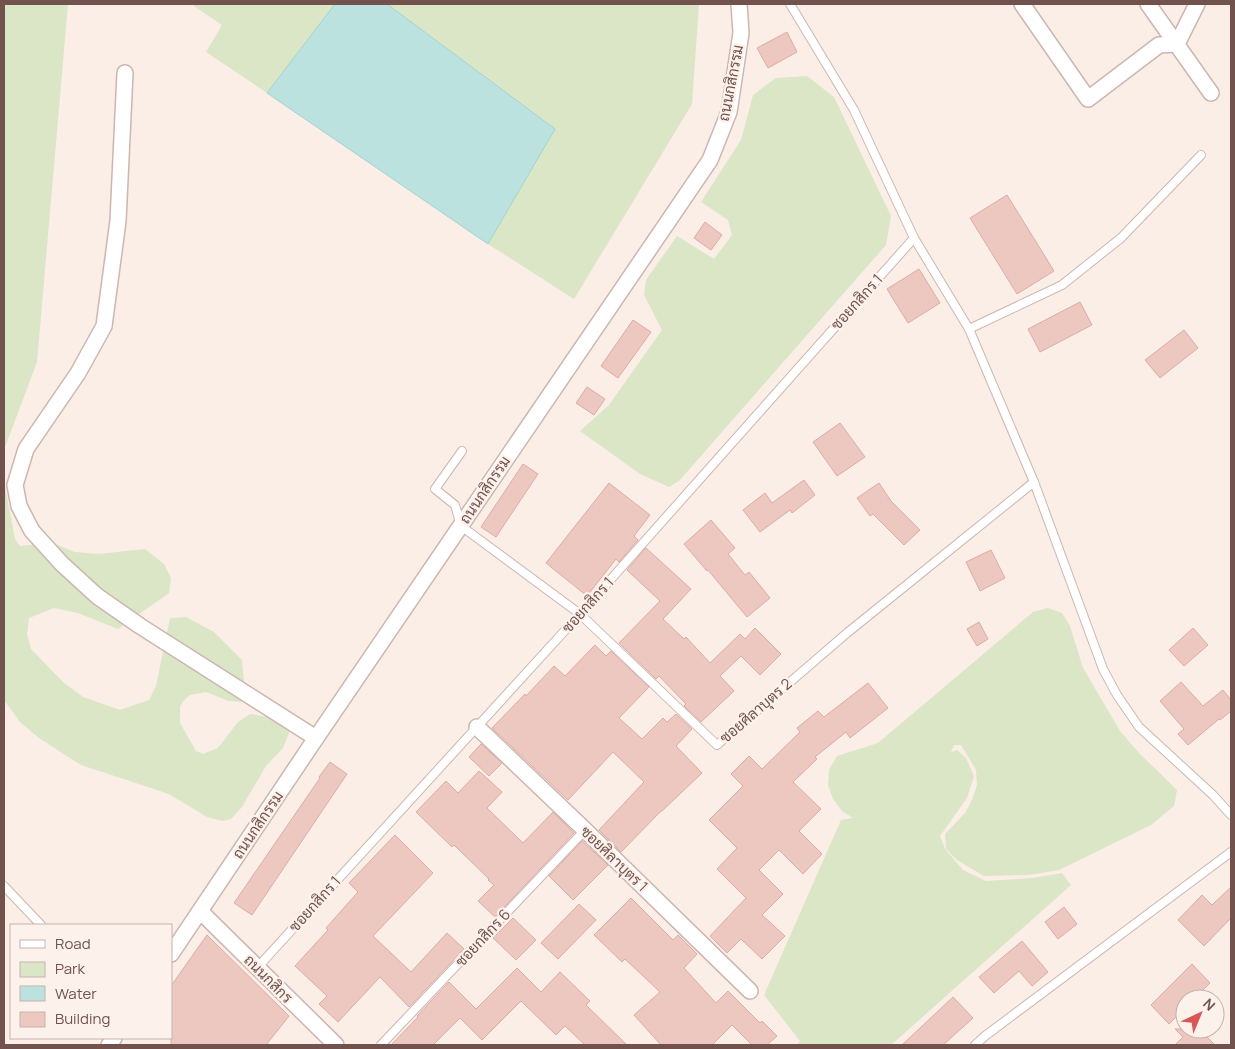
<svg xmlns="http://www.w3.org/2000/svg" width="1235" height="1049" font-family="Manrope,Sarabun,sans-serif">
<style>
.green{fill:#dae6c5}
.water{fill:#bce2df;stroke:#a3d3d0}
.building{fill:#edc8c0;stroke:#deaba2}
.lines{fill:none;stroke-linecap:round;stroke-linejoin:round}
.service-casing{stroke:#cdb6b0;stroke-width:10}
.minor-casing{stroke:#cdb6b0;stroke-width:18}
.service{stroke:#fff;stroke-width:8}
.minor{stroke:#fff;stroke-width:15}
.labels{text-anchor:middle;stroke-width:4.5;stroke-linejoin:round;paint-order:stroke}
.street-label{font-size:15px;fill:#71524d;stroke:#fdf2eb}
</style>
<rect width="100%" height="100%" fill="#faeee6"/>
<g class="green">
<polygon points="4,4 68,4 37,362 4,450"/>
<polygon points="191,4 335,4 267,93 206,52 222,25"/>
<polygon points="387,4 699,4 692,104 574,299 488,244 555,129"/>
<polygon points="807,76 834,97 891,216 886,245 679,481 669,487 640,474 580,431 609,405 662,330 644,295 646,280 677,236 714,259 732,235 728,220 701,202 741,140 753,95 776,78"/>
<polygon points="4,481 15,539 20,546 52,543 75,552 99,554 145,549 164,564 171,578 169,593 118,629 78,613 54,608 29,618 27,634 31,649 64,683 83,697 120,710 149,700 156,686 170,618 186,617 214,632 242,660 246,702 229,701 206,692 190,695 184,700 180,707 180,723 196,751 203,754 218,748 238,722 250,714 279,719 291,728 283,748 266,766 242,807 231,819 223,821 207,817 169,794 81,765 39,738 20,722 4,700"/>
<polygon points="1048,608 1062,613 1070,626 1083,668 1120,731 1139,753 1177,790 1174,806 1151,825 1059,870 1029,875 984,876 957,860 946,849 945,834 965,813 972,800 977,785 976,770 961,745 954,745 951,752 957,750 966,758 974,776 967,798 940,836 945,849 963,870 986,881 1033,878 1062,873 1071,885 891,1045 797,1045 800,1041 764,995 841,820 853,818 842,811 833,799 828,785 829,770 837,756 878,743 1033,612"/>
</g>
<polygon class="water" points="335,4 387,4 555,129 488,244 267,93"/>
<g class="building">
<polygon points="787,32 797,52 768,68 757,48"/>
<polygon points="1007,195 1054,271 1017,294 970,218"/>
<polygon points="705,222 722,235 711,250 694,238"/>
<polygon points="919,269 940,303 908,323 887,289"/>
<polygon points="1080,302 1092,325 1040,352 1028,329"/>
<polygon points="633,320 651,332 618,378 601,366"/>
<polygon points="1184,330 1198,348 1160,378 1145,360"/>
<polygon points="587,387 605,399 594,415 576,403"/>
<polygon points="840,423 865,457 837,476 813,442"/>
<polygon points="523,464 538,474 496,537 481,527"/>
<polygon points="804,480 815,495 792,513 790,510 760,532 743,510 765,493 772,503"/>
<polygon points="609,483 650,515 634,536 638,540 619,562 616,559 587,596 546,563"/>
<polygon points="879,483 891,501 920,530 904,545 873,514 870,516 857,498"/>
<polygon points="711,520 735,548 728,554 745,575 749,572 770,598 747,617 708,570 707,571 684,544"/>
<polygon points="646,548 691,589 663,619 684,639 686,637 710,663 740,634 745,639 755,628 781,654 760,675 741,656 720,676 734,691 701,722 684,706 686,704 659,676 656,679 619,643 660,601 627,570"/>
<polygon points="991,550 1005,578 980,591 966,562"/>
<polygon points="979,622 988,639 977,646 967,629"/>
<polygon points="1193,628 1208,645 1184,666 1169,650"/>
<polygon points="595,645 606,656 611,651 649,687 619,718 642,739 663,718 667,722 676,714 692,729 676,746 702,773 662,811 661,811 621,852 599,830 644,782 613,752 568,800 492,728 525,694 526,696 554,666 565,676"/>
<polygon points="1181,682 1203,706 1223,690 1231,700 1231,711 1220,720 1219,719 1188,745 1178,734 1184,729 1160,701"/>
<polygon points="868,683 888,708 850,738 846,732 815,757 817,759 793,782 821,809 799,831 822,854 803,874 779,850 759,870 783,894 762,915 785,936 762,959 741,939 727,953 710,936 746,898 717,869 737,848 709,820 743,786 731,774 749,756 762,769 800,732 797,728 818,711 824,717"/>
<polygon points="481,744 502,763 489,776 469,757"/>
<polygon points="330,762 347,774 252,915 234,903 320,778 319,777"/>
<polygon points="479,771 502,792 487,808 523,843 553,812 574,833 495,917 478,901 494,885 488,880 489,879 454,845 452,847 416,812 446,781 458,793"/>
<polygon points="395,835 433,873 373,936 411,972 447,933 464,949 409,1007 380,977 338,1022 319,1004 327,996 295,966 328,930 326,928 358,892 349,883"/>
<polygon points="582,841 608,865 573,900 549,876"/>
<polygon points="1231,887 1231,918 1204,946 1178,920 1202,895 1212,905"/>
<polygon points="631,898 673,940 678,935 697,954 684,968 716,1003 728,991 760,1023 762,1021 777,1036 767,1045 752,1045 732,1025 712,1045 661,1045 634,1015 660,992 625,959 622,962 594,935"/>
<polygon points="579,904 596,920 558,959 541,943"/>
<polygon points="1064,907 1077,924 1058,939 1045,922"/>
<polygon points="513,918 536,940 516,960 493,938"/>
<polygon points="207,935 289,1016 266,1045 171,1045 171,986"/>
<polygon points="1022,941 1048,972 1032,986 1019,971 994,993 979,977"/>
<polygon points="1192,964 1210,983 1194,999 1185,999 1185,1008 1169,1024 1151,1005"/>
<polygon points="517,968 541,992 560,972 590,1001 586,1005 627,1045 585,1045 565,1026 556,1035 521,1001 482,1040 460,1018 433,1045 391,1045 418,1017 417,1016 449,982 476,1009"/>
<polygon points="953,997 973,1018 943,1045 902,1045"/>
<polygon points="1175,1029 1199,1029 1215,1045 1175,1045 1183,1037"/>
</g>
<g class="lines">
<g class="service-casing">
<g id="service">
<polyline points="790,4 854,110 914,238 969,329 1034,482 1103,669 1117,695 1139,727 1213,795 1231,815"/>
<polyline points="969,329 1062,285 1121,238 1201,155"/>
<polyline points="462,451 435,489 455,505 461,526 580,614 717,745 847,633 1034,482"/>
<polyline points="4,886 41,925"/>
<polyline points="257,968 580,614 914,238"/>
<polyline points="381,1045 585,830"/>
<polyline points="975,1045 985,1036 1231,852"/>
</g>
</g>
<g class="minor-casing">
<g id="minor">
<polyline points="1022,4 1088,99 1159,45 1177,44 1197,4"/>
<polyline points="1148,4 1211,93"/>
<polyline points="125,73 118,221 104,326 78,373 26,449 15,485 19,506 32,531 62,564 97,596 140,626 316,738"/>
<polyline points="477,727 585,830 750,991"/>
<polyline points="200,911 336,1045"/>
<polyline points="171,954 316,738 710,160 729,112 741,33 739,4"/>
<polyline points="109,1045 114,1038"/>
</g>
</g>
<use href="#service" class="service"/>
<use href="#minor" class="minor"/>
</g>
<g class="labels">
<g class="street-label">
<text transform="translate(731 83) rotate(-79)" y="5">ถนนกสิกรรม</text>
<text transform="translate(857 302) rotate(-48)" y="5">ซอยกสิกร 1</text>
<text transform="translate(485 490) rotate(-56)" y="5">ถนนกสิกรรม</text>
<text transform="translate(588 605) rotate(-48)" y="5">ซอยกสิกร 1</text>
<text transform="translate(756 711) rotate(-41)" y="5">ซอยศิลาบุตร 2</text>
<text transform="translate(258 825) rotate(-56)" y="5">ถนนกสิกรรม</text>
<text transform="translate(614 859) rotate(44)" y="5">ซอยศิลาบุตร 1</text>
<text transform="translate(315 904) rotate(-48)" y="5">ซอยกสิกร 1</text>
<text transform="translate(483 938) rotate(-47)" y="5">ซอยกสิกร 6</text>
<text transform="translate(268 979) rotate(45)" y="5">ถนนกสิกร</text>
</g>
</g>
<rect width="1235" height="1049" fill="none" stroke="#71524d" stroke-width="10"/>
<rect x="10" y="924" width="162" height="115" fill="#fdf2eb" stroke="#c5b2ac"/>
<rect x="20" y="940" width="25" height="8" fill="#ffffff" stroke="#c5b2ac"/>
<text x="55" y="949" font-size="15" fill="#71524d">Road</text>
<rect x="20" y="962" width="25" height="15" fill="#dae6c5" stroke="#c5b2ac"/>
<text x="55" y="974" font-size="15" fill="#71524d">Park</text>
<rect x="20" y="986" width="25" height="15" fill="#bce2df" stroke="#c5b2ac"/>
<text x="55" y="999" font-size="15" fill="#71524d">Water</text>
<rect x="20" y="1012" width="25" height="15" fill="#edc8c0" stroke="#c5b2ac"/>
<text x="55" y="1024" font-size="15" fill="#71524d">Building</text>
<g transform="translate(1200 1014) rotate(44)"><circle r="24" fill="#fdf2eb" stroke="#c5b2ac"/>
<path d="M0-4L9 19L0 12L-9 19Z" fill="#d95656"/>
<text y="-8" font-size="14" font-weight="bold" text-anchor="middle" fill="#71524d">N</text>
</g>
</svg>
